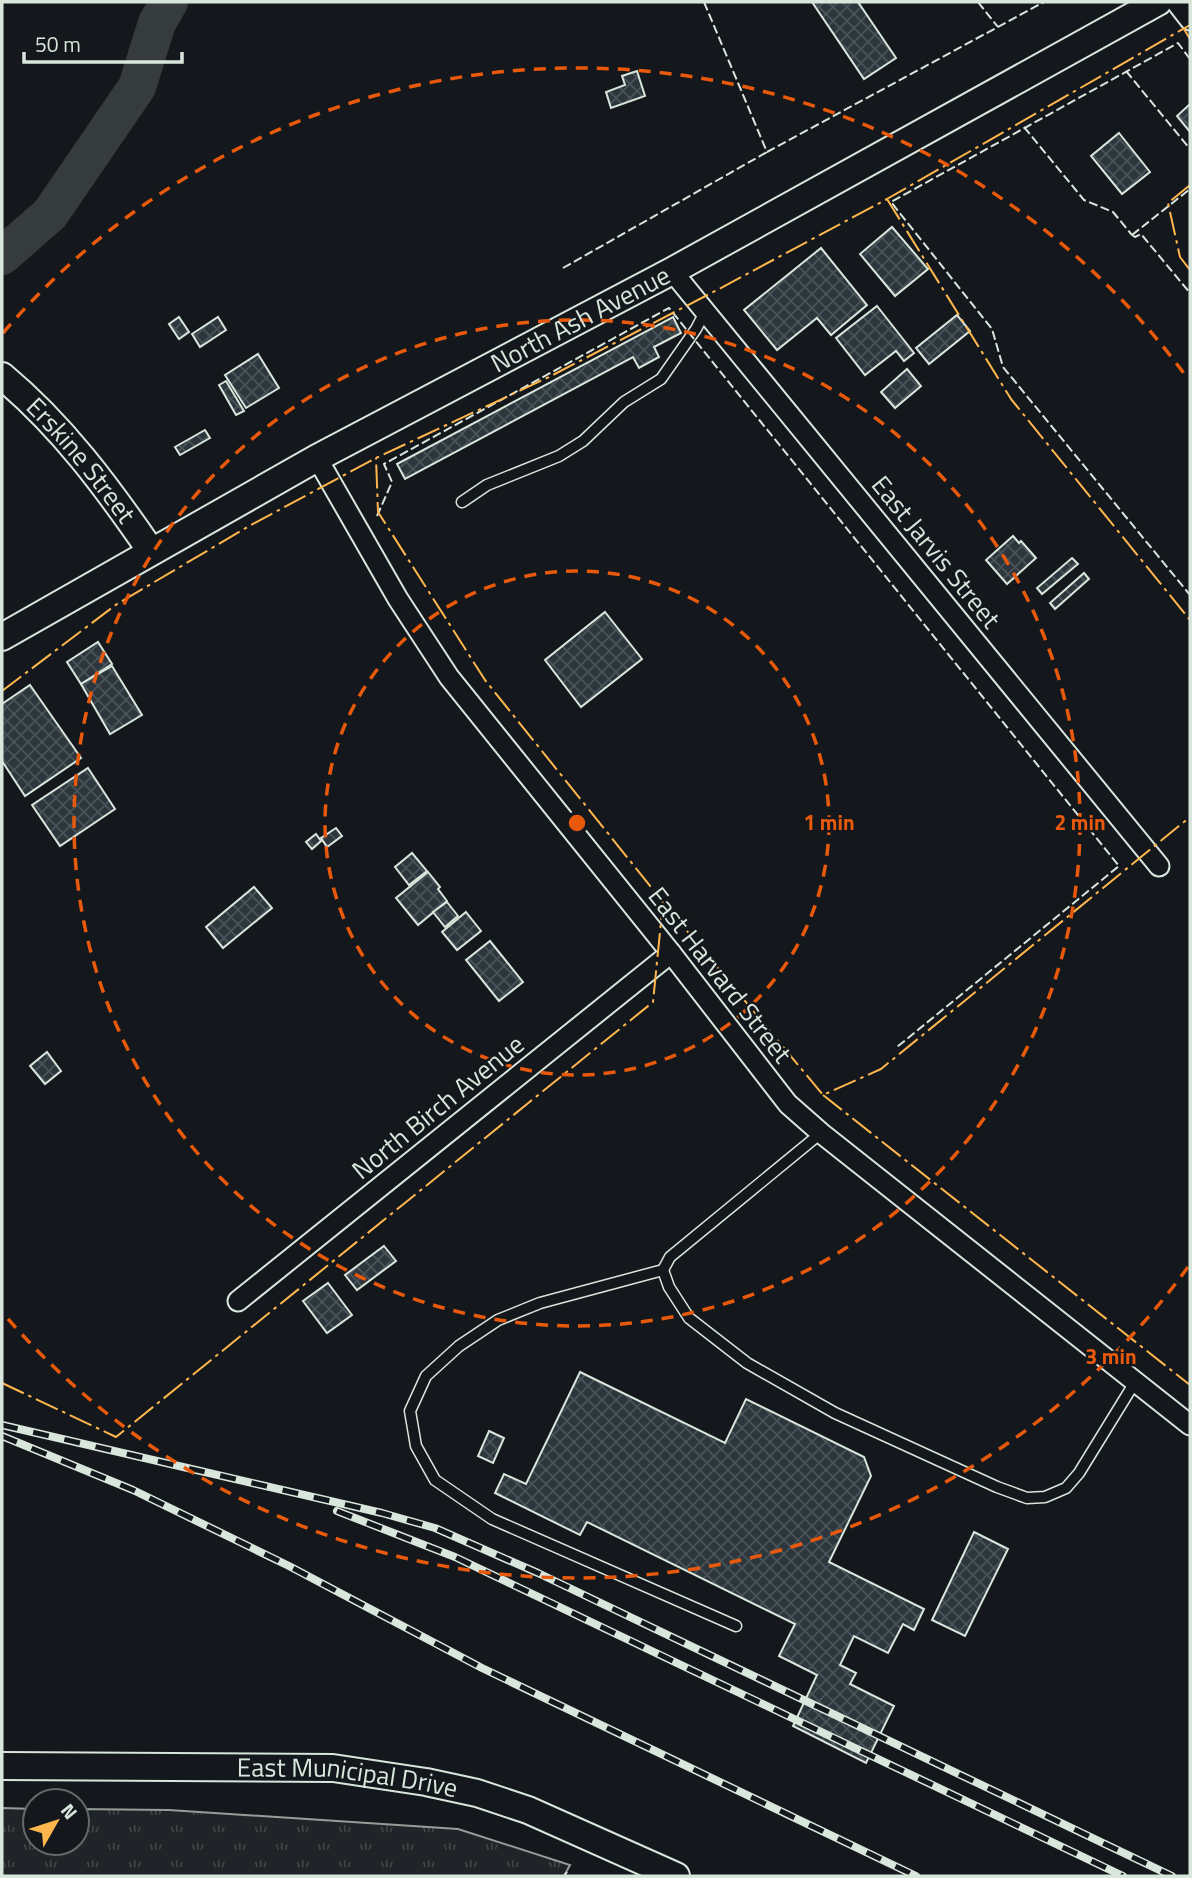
<svg xmlns="http://www.w3.org/2000/svg" width="1192" height="1878" font-family="'Titillium Web',sans-serif">
<style>
.grass{fill:url(#grass-tufts);stroke:#939e99;stroke-width:2}
.lines{fill:none;stroke-linecap:round;stroke-linejoin:round}
.river{stroke:#363b3e;stroke-width:38}
.building{fill:url(#building-cross-hatch);stroke:#d8e6dc;stroke-width:2}
.lane-casing{stroke:#d8e6dc;stroke-width:13}
.street-casing{stroke:#d8e6dc;stroke-width:23}
.secondary-casing{stroke:#d8e6dc;stroke-width:30}
.lane{stroke:#14181c;stroke-width:10}
.street{stroke:#14181c;stroke-width:19}
.secondary{stroke:#14181c;stroke-width:26}
.rail-casing{stroke:#d8e6dc;stroke-width:8}
.rail{stroke:#14181c;stroke-width:5;stroke-dasharray:16;stroke-linecap:butt}
.fence{stroke:#d8e6dc;stroke-width:2;stroke-dasharray:9 3.5;stroke-linecap:butt}
.power{stroke:#ffb74d;stroke-width:2;stroke-dasharray:24 5 3.5 5;stroke-linecap:butt}
.ring{fill:none;stroke:#e8590c;stroke-width:3.5;stroke-dasharray:12 9}
.labels{text-anchor:middle;stroke-width:5;stroke-linejoin:round;paint-order:stroke}
.street-label{font-size:26px;fill:#d8e6dc;stroke:#14181c}
.centre{fill:#e8590c;stroke:#14181c;stroke-width:3.5}
.ring-label{font-size:21px;text-anchor:middle;font-weight:bold;fill:#e8590c;stroke:#14181c;stroke-width:5;stroke-linejoin:round;paint-order:stroke}
</style>
<defs>
<pattern id="grass-tufts" width="24" height="20" patternUnits="userSpaceOnUse" patternTransform="scale(1.75)"><rect width="24" height="20" fill="#202428"/><path d="M3 7l-1-3M5 7V3M7 7l1-3M15 17l-1-3M17 17v-4M19 17l1-3" fill="none" stroke="#404447"/></pattern>
<pattern id="building-cross-hatch" width="8" height="8" patternUnits="userSpaceOnUse" patternTransform="scale(1.75)"><rect width="8" height="8" fill="#2c363c"/><path d="M0 0l8 8M0 8l8-8" fill="none" stroke="#4a5358"/></pattern>
</defs>
<rect width="100%" height="100%" fill="#14181c"/>
<polygon class="grass" points="2,1808 35,1809 35,1843 77,1843 77,1809 169,1810 458,1829 570,1865 564,1876 2,1876"/>
<g class="lines">
<polyline class="river" points="2,256 50,214 137,87 157,23 169,2"/>
</g>
<g class="building">
<polygon points="812,2 858,2 896,58 864,79"/>
<polygon points="637,71 645,96 611,108 606,92 625,85 622,76"/>
<polygon points="1190,104 1190,132 1177,116"/>
<polygon points="1119,133 1150,172 1122,194 1091,156"/>
<polygon points="892,227 928,269 895,296 860,254"/>
<polygon points="821,248 867,305 831,335 817,318 777,350 744,310"/>
<polygon points="877,306 914,353 904,361 896,351 865,375 836,338"/>
<polygon points="957,315 970,331 929,364 916,348"/>
<polygon points="179,317 189,332 179,339 169,324"/>
<polygon points="218,317 226,330 200,347 192,334"/>
<polygon points="673,317 681,333 654,347 659,357 639,368 633,357 405,479 397,464"/>
<polygon points="258,354 279,388 246,408 225,375"/>
<polygon points="907,369 921,386 895,408 881,392"/>
<polygon points="226,381 244,411 236,415 219,385"/>
<polygon points="205,430 210,438 180,455 175,447"/>
<polygon points="1013,536 1019,543 1021,541 1036,558 1007,584 986,560"/>
<polygon points="1072,558 1078,564 1042,594 1037,588"/>
<polygon points="1084,573 1089,579 1055,609 1050,603"/>
<polygon points="605,612 642,659 581,707 545,660"/>
<polygon points="98,642 112,664 81,684 67,662"/>
<polygon points="112,666 142,715 110,734 81,684"/>
<polygon points="30,685 81,758 25,796 2,761 2,704"/>
<polygon points="88,768 115,809 60,846 32,805"/>
<polygon points="336,828 342,836 327,847 321,838"/>
<polygon points="316,834 321,841 312,849 306,842"/>
<polygon points="412,853 427,871 409,885 395,867"/>
<polygon points="428,872 440,887 438,889 447,901 418,925 396,898"/>
<polygon points="254,887 272,908 223,948 206,927"/>
<polygon points="447,902 458,916 445,927 433,912"/>
<polygon points="466,912 481,931 457,950 442,932"/>
<polygon points="490,941 523,982 499,1001 466,960"/>
<polygon points="47,1052 61,1071 45,1084 30,1066"/>
<polygon points="384,1246 396,1261 357,1290 345,1275"/>
<polygon points="328,1283 352,1315 327,1333 303,1301"/>
<polygon points="580,1372 725,1443 746,1399 864,1457 871,1476 829,1562 924,1609 914,1630 903,1624 888,1653 854,1636 840,1665 856,1673 850,1684 894,1706 866,1763 793,1726 817,1675 779,1656 795,1624 587,1522 580,1535 495,1493 504,1474 526,1484"/>
<polygon points="489,1431 504,1438 493,1463 478,1456"/>
<polygon points="974,1532 1008,1549 965,1636 932,1620"/>
</g>
<g class="lines">
<g class="lane-casing">
<g id="lane">
<polyline points="462,502 487,485 559,456 583,441 624,402 661,379 696,329 705,312"/>
<polyline points="821,1133 670,1257 663,1270 669,1287 689,1318 747,1363 835,1413 997,1487 1027,1498 1045,1497 1066,1488 1079,1473 1135,1382"/>
<polyline points="663,1270 540,1303 498,1320 459,1346 426,1376 410,1411 416,1446 435,1480 492,1519 736,1626"/>
</g>
</g>
<g class="street-casing">
<g id="street">
<polyline points="1176,2 1190,20"/>
<polyline points="672,271 1159,866"/>
<polyline points="317,458 398,599 449,677 671,953 788,1104 821,1133 1190,1425"/>
<polyline points="238,1301 671,953"/>
</g>
</g>
<g class="secondary-casing">
<g id="secondary">
<path id="s1" d="M 2,376 C 62,426 107,487 151,551"/>
<path id="s2" d="M 2,637 L 317,458 L 672,271 L 1158,2"/>
<path id="s3" d="M 2,1766 L 333,1768 L 426,1782 L 477,1793 L 528,1810 L 676,1876"/>
</g>
</g>
<use href="#lane" class="lane"/>
<use href="#street" class="street"/>
<use href="#secondary" class="secondary"/>
<g class="rail-casing">
<g id="rail">
<polyline points="2,1425 382,1513 435,1528 538,1573 1172,1876"/>
<polyline points="2,1436 133,1490 289,1566 482,1668 916,1876"/>
<polyline points="337,1511 455,1557 1123,1876"/>
</g>
</g>
<use href="#rail" class="rail"/>
<g class="fence">
<polyline points="704,2 767,152 1044,2"/>
<polyline points="978,2 998,27"/>
<polyline points="1190,59 1178,43 891,202 992,329 1003,367 1190,595"/>
<polyline points="1126,71 1190,149"/>
<polyline points="1024,127 1084,200 1113,212 1132,235"/>
<polyline points="1132,235 1135,237 1141,234 1190,293"/>
<polyline points="1132,235 1190,189"/>
<polyline points="563,268 767,152"/>
<polyline points="377,516 392,482 384,464 669,308 1119,866 897,1047"/>
<polyline points="564,1876 567,1872"/>
</g>
<g class="power">
<polyline points="1184,29 1190,39"/>
<polyline points="1190,185 1168,203 1180,257 1190,270"/>
<polyline points="887,199 1011,399 1190,620"/>
<polyline points="2,691 117,604 251,525 376,458 549,377 719,289 887,199 1190,25"/>
<polyline points="663,902 823,1095 881,1069 1190,817"/>
<polyline points="823,1095 1190,1385"/>
<polyline points="2,1383 116,1437 653,1002 663,902 485,680 378,512 376,458"/>
</g>
</g>
<g class="ring">
<circle cx="577" cy="823" r="252"/>
<circle cx="577" cy="823" r="503"/>
<path d="M1188 1267A755 755 0 0 1 3 1313M3 333A755 755 0 0 1 1188 379"/>
</g>
<g class="labels">
<g class="street-label">
<text dy="9" stroke="none"><textPath href="#s2" startOffset="660">North Ash Avenue</textPath></text>
<text dy="9" stroke="none"><textPath href="#s1" startOffset="116">Erskine Street</textPath></text>
<text transform="translate(936 552) rotate(51)" y="9">East Jarvis Street</text>
<text transform="translate(720 975) rotate(52)" y="9">East Harvard Street</text>
<text transform="translate(438 1107) rotate(-39)" y="9">North Birch Avenue</text>
<text dy="9" stroke="none"><textPath href="#s3" startOffset="346">East Municipal Drive</textPath></text>
</g>
</g>
<circle cx="577" cy="823" r="10" class="centre"/>
<g class="ring-label">
<text x="829" y="830">1 min</text>
<text x="1080" y="830">2 min</text>
<text x="1111" y="1364">3 min</text>
</g>
<rect width="1192" height="1878" fill="none" stroke="#d8e6dc" stroke-width="7"/>
<g transform="translate(56 1822) rotate(51)"><circle r="33" fill="#14181c" stroke="#626a69" stroke-width="2"/>
<path d="M0-5L12 26L0 18L-12 26Z" fill="#ffb74d"/>
<text y="-10" font-size="19" font-weight="bold" text-anchor="middle" fill="#d8e6dc">N</text>
</g>
<path d="M24 52v10h158v-10" fill="none" stroke="#d8e6dc" stroke-width="3.5"/>
<text x="35" y="52" font-size="21" fill="#d8e6dc" stroke="#14181c" stroke-width="5" paint-order="stroke">50 m</text>
</svg>
